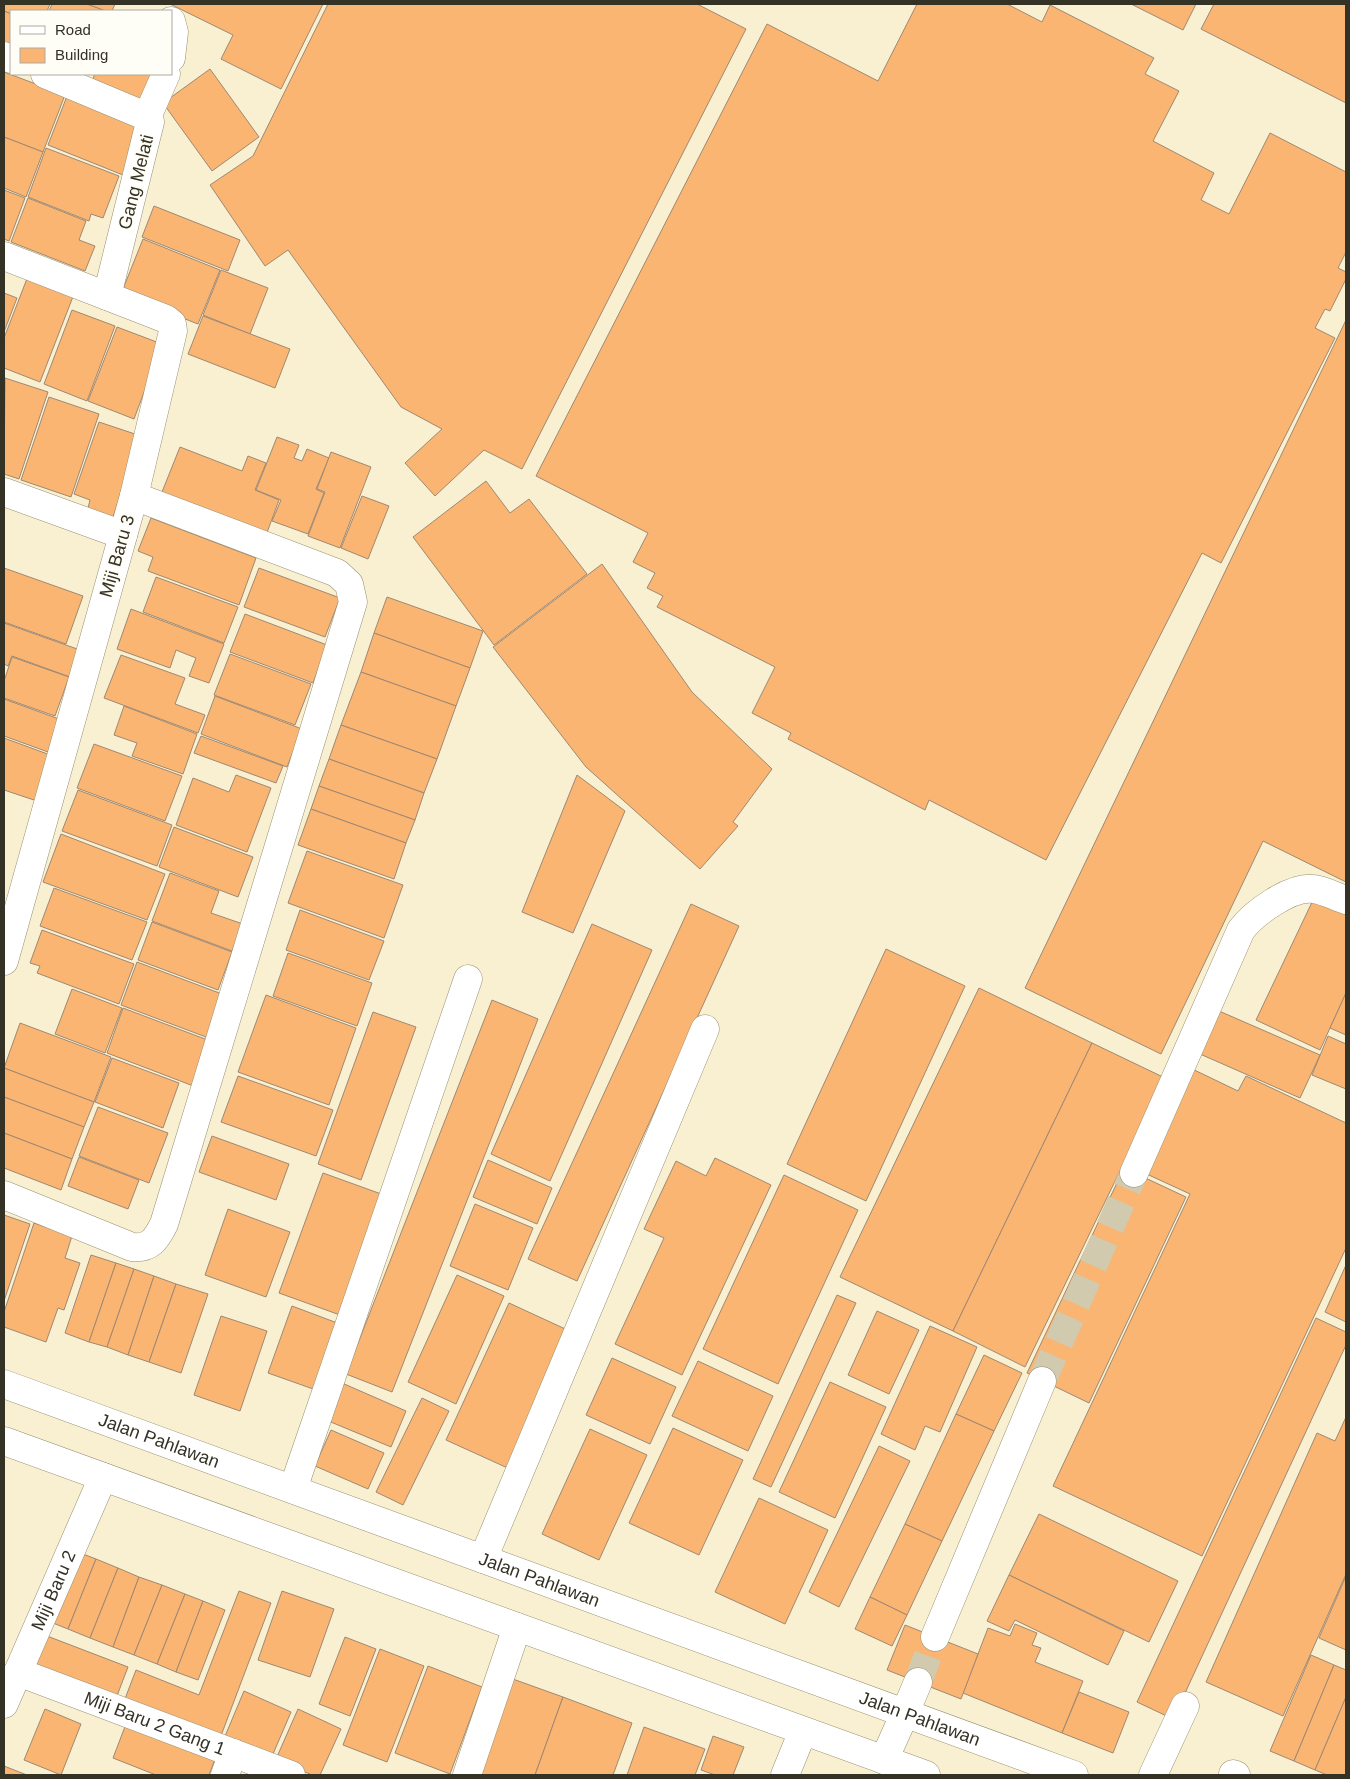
<svg xmlns="http://www.w3.org/2000/svg" width="1350" height="1779" font-family="Arial,sans-serif">
<style>
.building{fill:#f9b571;stroke:#a08872}
.lines{fill:none;stroke-linecap:round;stroke-linejoin:round}
.minor-tunnel{stroke:#d1caae;stroke-width:28;stroke-dasharray:28 14;stroke-linecap:butt}
.minor-casing{stroke:#989073;stroke-width:29}
.major-casing{stroke:#989073;stroke-width:29}
.minor{stroke:#fff;stroke-width:28}
.major{stroke:#fff;stroke-width:28}
.labels{text-anchor:middle;stroke-width:4.5;stroke-linejoin:round;paint-order:stroke}
.street-label{font-size:18px;fill:#343125;stroke:#fefdf6}
</style>
<rect width="100%" height="100%" fill="#f8f0d0"/>
<g class="building">
<polygon points="4,4 50,4 47,11 11,11 11,14 4,11"/>
<polygon points="52,4 87,4 106,11 49,11"/>
<polygon points="87,4 115,4 112,11 106,11"/>
<polygon points="170,4 323,4 281,89 221,59 233,35"/>
<polygon points="328,4 697,4 746,29 522,469 484,450 435,496 405,463 442,429 401,407 288,250 265,266 210,185 253,156"/>
<polygon points="917,4 1007,4 1042,22 1050,5 1154,58 1145,74 1179,91 1153,141 1214,173 1201,200 1229,214 1270,133 1346,172 1346,252 1338,268 1346,272 1346,279 1330,311 1325,309 1315,328 1335,338 1221,563 1202,553 1046,860 929,800 925,810 788,739 791,733 752,713 775,667 657,607 663,596 647,588 655,573 633,562 648,533 536,476 767,24 878,81"/>
<polygon points="1131,4 1196,4 1183,30"/>
<polygon points="1214,4 1346,4 1346,103 1201,29"/>
<polygon points="4,11 11,14 11,46 4,43"/>
<polygon points="210,69 259,137 212,171 163,103"/>
<polygon points="4,72 65,95 43,152 4,137"/>
<polygon points="95,74 153,74 150,103 89,87"/>
<polygon points="67,96 142,125 123,175 48,145"/>
<polygon points="4,137 43,152 26,197 4,188"/>
<polygon points="46,148 119,176 103,218 91,214 89,221 28,197"/>
<polygon points="4,190 25,198 9,241 4,239"/>
<polygon points="28,198 86,221 79,240 95,246 85,271 11,242"/>
<polygon points="154,206 240,240 228,271 142,237"/>
<polygon points="143,239 220,270 198,324 121,294"/>
<polygon points="221,270 268,288 250,334 203,315"/>
<polygon points="28,276 74,294 40,382 4,368 4,338"/>
<polygon points="4,293 17,298 4,332"/>
<polygon points="72,310 115,326 87,401 44,384"/>
<polygon points="203,316 290,349 275,388 188,354"/>
<polygon points="1346,320 1346,882 1263,841 1161,1054 1025,988"/>
<polygon points="117,327 162,344 134,419 88,401"/>
<polygon points="5,378 48,392 19,479 4,474"/>
<polygon points="49,397 99,414 71,497 21,480"/>
<polygon points="99,422 144,437 132,461 113,517 88,508 90,500 74,494"/>
<polygon points="277,437 299,445 294,458 302,461 307,449 329,458 316,489 324,493 308,534 272,521 281,500 256,490"/>
<polygon points="180,447 242,471 248,456 266,463 255,490 279,500 265,538 160,497"/>
<polygon points="331,452 371,467 340,548 308,536 325,492 317,489"/>
<polygon points="486,481 510,513 529,499 587,574 494,645 413,537"/>
<polygon points="362,496 389,506 368,559 341,548"/>
<polygon points="151,518 256,558 239,605 148,571 153,557 138,551"/>
<polygon points="602,564 692,692 772,769 733,822 738,826 700,869 586,767 493,647"/>
<polygon points="4,568 83,596 66,644 4,622"/>
<polygon points="259,568 340,598 325,637 244,607"/>
<polygon points="156,577 238,607 224,643 143,612"/>
<polygon points="387,597 483,631 470,668 374,633"/>
<polygon points="131,609 224,644 209,683 189,676 196,658 176,650 170,668 117,649"/>
<polygon points="245,614 327,645 313,683 230,652"/>
<polygon points="4,623 80,650 70,677 12,656 8,666 4,664"/>
<polygon points="374,633 470,668 456,706 361,672"/>
<polygon points="230,654 311,684 295,725 214,695"/>
<polygon points="121,655 185,678 175,704 205,715 198,733 104,698"/>
<polygon points="12,657 69,677 55,716 4,698 4,681"/>
<polygon points="361,672 456,706 437,759 341,725"/>
<polygon points="215,696 302,729 287,767 201,734"/>
<polygon points="4,699 59,719 48,752 4,736"/>
<polygon points="124,706 197,734 183,774 132,756 137,743 114,735"/>
<polygon points="341,725 437,759 424,793 329,759"/>
<polygon points="201,736 283,766 276,783 194,753"/>
<polygon points="4,738 53,756 37,801 4,790"/>
<polygon points="94,744 182,776 165,821 77,788"/>
<polygon points="329,759 424,793 415,820 319,786"/>
<polygon points="236,775 271,788 247,852 176,825 193,778 229,792"/>
<polygon points="577,775 625,811 573,933 522,912"/>
<polygon points="319,786 415,820 406,843 311,809"/>
<polygon points="78,790 172,825 157,866 62,831"/>
<polygon points="311,809 406,843 394,879 298,845"/>
<polygon points="174,827 253,857 238,897 159,867"/>
<polygon points="61,834 165,874 147,920 43,882"/>
<polygon points="307,851 403,885 384,938 288,903"/>
<polygon points="170,873 219,891 211,913 243,924 232,951 152,921"/>
<polygon points="54,888 147,922 132,960 40,926"/>
<polygon points="1314,898 1346,914 1346,993 1320,1050 1256,1020"/>
<polygon points="691,904 739,926 577,1281 528,1259"/>
<polygon points="300,910 384,941 369,980 286,950"/>
<polygon points="152,922 232,952 218,990 138,960"/>
<polygon points="592,924 652,950 550,1181 491,1154"/>
<polygon points="42,930 134,964 119,1004 37,973 40,966 30,963"/>
<polygon points="886,949 965,986 866,1201 787,1164"/>
<polygon points="288,953 372,983 357,1026 273,996"/>
<polygon points="137,962 222,994 214,1040 121,1005"/>
<polygon points="979,988 1092,1043 953,1331 840,1277"/>
<polygon points="72,989 122,1008 105,1053 55,1034"/>
<polygon points="1346,993 1346,1035 1330,1028"/>
<polygon points="266,995 356,1028 329,1105 238,1072"/>
<polygon points="492,1000 538,1019 392,1392 346,1374"/>
<polygon points="123,1008 213,1042 196,1087 107,1053"/>
<polygon points="1219,1011 1320,1055 1300,1098 1200,1054"/>
<polygon points="373,1012 416,1027 361,1180 318,1164"/>
<polygon points="20,1023 111,1057 94,1102 4,1068"/>
<polygon points="1328,1036 1346,1044 1346,1089 1312,1075"/>
<polygon points="1092,1043 1165,1078 1025,1367 953,1331"/>
<polygon points="112,1058 179,1083 163,1128 95,1102"/>
<polygon points="1186,1066 1238,1091 1246,1076 1346,1123 1346,1248 1202,1556 1053,1486 1190,1194 1138,1170"/>
<polygon points="4,1068 94,1102 84,1127 4,1097"/>
<polygon points="238,1076 333,1110 316,1156 221,1122"/>
<polygon points="4,1097 84,1127 72,1159 4,1133"/>
<polygon points="98,1107 168,1133 149,1183 79,1156"/>
<polygon points="4,1133 72,1159 61,1190 4,1168"/>
<polygon points="212,1136 289,1164 276,1200 199,1172"/>
<polygon points="79,1157 139,1180 128,1209 68,1186"/>
<polygon points="715,1158 771,1185 682,1375 615,1344 664,1238 644,1229 676,1161 706,1176"/>
<polygon points="488,1160 552,1188 537,1224 473,1197"/>
<polygon points="1124,1168 1186,1197 1089,1403 1027,1373"/>
<polygon points="323,1173 384,1195 340,1315 279,1293"/>
<polygon points="784,1175 858,1210 778,1384 703,1349"/>
<polygon points="475,1204 533,1228 508,1290 450,1266"/>
<polygon points="228,1209 290,1232 266,1297 205,1275"/>
<polygon points="4,1215 30,1224 4,1301"/>
<polygon points="34,1223 72,1236 65,1258 80,1263 64,1310 58,1308 46,1342 4,1327 4,1312"/>
<polygon points="91,1255 116,1263 89,1342 65,1333"/>
<polygon points="116,1263 134,1269 107,1347 89,1342"/>
<polygon points="1346,1265 1346,1322 1325,1312"/>
<polygon points="134,1269 154,1276 128,1355 107,1347"/>
<polygon points="457,1275 504,1296 456,1404 408,1382"/>
<polygon points="154,1276 176,1284 149,1362 128,1355"/>
<polygon points="176,1284 208,1294 181,1373 149,1362"/>
<polygon points="837,1295 856,1303 771,1487 753,1479"/>
<polygon points="509,1303 574,1333 512,1470 446,1440"/>
<polygon points="292,1306 340,1324 316,1390 268,1373"/>
<polygon points="877,1311 919,1330 889,1394 848,1375"/>
<polygon points="221,1316 267,1331 240,1411 194,1395"/>
<polygon points="1316,1318 1346,1332 1346,1345 1173,1719 1137,1702"/>
<polygon points="930,1326 977,1347 940,1432 925,1426 915,1450 881,1434"/>
<polygon points="984,1355 1022,1373 994,1431 956,1414"/>
<polygon points="612,1358 676,1387 650,1444 586,1415"/>
<polygon points="698,1361 773,1396 748,1451 672,1416"/>
<polygon points="830,1382 886,1407 835,1518 779,1492"/>
<polygon points="342,1383 406,1411 391,1447 326,1420"/>
<polygon points="422,1398 449,1411 403,1505 376,1492"/>
<polygon points="956,1414 994,1431 942,1541 905,1524"/>
<polygon points="1346,1417 1346,1574 1283,1716 1206,1682 1317,1433 1335,1441"/>
<polygon points="673,1428 743,1460 699,1555 629,1523"/>
<polygon points="590,1429 647,1455 599,1560 542,1534"/>
<polygon points="331,1430 384,1453 368,1489 315,1466"/>
<polygon points="879,1446 910,1461 839,1607 809,1592"/>
<polygon points="759,1498 828,1530 785,1624 715,1592"/>
<polygon points="1039,1514 1178,1581 1149,1642 1009,1575"/>
<polygon points="905,1524 942,1541 907,1615 870,1597"/>
<polygon points="75,1551 96,1559 68,1629 48,1621"/>
<polygon points="96,1559 118,1568 90,1638 68,1629"/>
<polygon points="118,1568 139,1577 113,1647 90,1638"/>
<polygon points="1009,1575 1124,1631 1108,1665 1015,1620 1009,1631 987,1621"/>
<polygon points="1346,1576 1346,1650 1319,1638"/>
<polygon points="139,1577 162,1585 134,1655 113,1647"/>
<polygon points="162,1585 185,1594 157,1664 134,1655"/>
<polygon points="239,1591 271,1603 219,1741 123,1704 136,1670 199,1695"/>
<polygon points="282,1591 334,1609 310,1677 258,1660"/>
<polygon points="185,1594 203,1601 176,1672 157,1664"/>
<polygon points="870,1597 907,1615 892,1646 855,1629"/>
<polygon points="203,1601 225,1610 198,1680 176,1672"/>
<polygon points="1015,1624 1037,1633 1032,1645 1041,1648 1035,1662 1083,1681 1062,1733 963,1693 988,1628 1010,1636"/>
<polygon points="905,1625 978,1654 961,1699 887,1670"/>
<polygon points="47,1636 128,1667 115,1701 34,1670"/>
<polygon points="345,1637 376,1649 350,1716 319,1704"/>
<polygon points="380,1649 424,1666 387,1762 343,1745"/>
<polygon points="1311,1655 1334,1665 1294,1761 1270,1751"/>
<polygon points="1334,1665 1346,1670 1346,1697 1315,1770 1294,1761"/>
<polygon points="428,1666 482,1687 450,1774 395,1753"/>
<polygon points="510,1678 563,1697 535,1775 475,1775"/>
<polygon points="244,1691 291,1712 270,1761 223,1741"/>
<polygon points="1079,1692 1129,1712 1113,1753 1062,1733"/>
<polygon points="563,1697 632,1723 613,1775 535,1775"/>
<polygon points="1346,1697 1346,1772 1345,1775 1327,1775 1315,1770"/>
<polygon points="45,1709 81,1724 61,1775 24,1760"/>
<polygon points="298,1709 341,1729 320,1775 312,1775 276,1759"/>
<polygon points="126,1724 215,1759 209,1775 156,1775 113,1758"/>
<polygon points="644,1727 705,1749 695,1775 627,1775"/>
<polygon points="713,1736 744,1747 733,1775 715,1775 701,1770"/>
<polygon points="4,1766 27,1775 4,1775"/>
</g>
<g class="lines">
<g class="minor-tunnel">
<polyline points="1042,1381 1134,1173"/>
<polyline points="918,1682 935,1637"/>
</g>
<g class="minor-casing">
<g id="minor">
<polyline points="171,21 174,32 171,58"/>
<polyline points="4,56 11,59"/>
<polyline points="45,74 143,115 150,122 107,296"/>
<polyline points="147,117 166,74"/>
<polyline points="4,256 166,319 172,324 173,331 134,496 4,961"/>
<polyline points="4,492 123,535"/>
<path d="M 1134,1173 L 1241,930 C 1254,913 1291,886 1313,889 C 1324,890 1336,897 1346,900"/>
<path d="M 4,1195 L 132,1247 C 150,1249 156,1240 164,1224 L 353,602 L 349,584 L 337,573 L 134,496"/>
<polyline points="293,1489 468,979"/>
<polyline points="483,1559 705,1029"/>
<polyline points="935,1637 1042,1381"/>
<path id="s1" d="M 18,1672 L 291,1775"/>
<path id="s2" d="M 4,1704 L 103,1477"/>
<polyline points="905,1713 918,1682"/>
<polyline points="1233,1774 1236,1775"/>
<polyline points="225,1775 233,1753"/>
<polyline points="467,1775 517,1627"/>
<polyline points="785,1775 803,1731"/>
<polyline points="1153,1775 1185,1706"/>
</g>
</g>
<g class="major-casing">
<g id="major">
<path id="s3" d="M 4,1384 L 1074,1775"/>
<polyline points="4,1441 926,1775"/>
<polyline points="884,1760 905,1713"/>
</g>
</g>
<use href="#minor" class="minor"/>
<use href="#major" class="major"/>
</g>
<g class="labels">
<g class="street-label">
<text transform="translate(136 182) rotate(-76)" y="6">Gang Melati</text>
<text transform="translate(117 556) rotate(-74)" y="6">Miji Baru 3</text>
<text dy="6" stroke="none"><textPath href="#s3" startOffset="165">Jalan Pahlawan</textPath></text>
<text dy="6" stroke="none"><textPath href="#s3" startOffset="570">Jalan Pahlawan</textPath></text>
<text dy="6" stroke="none"><textPath href="#s2" startOffset="124">Miji Baru 2</textPath></text>
<text dy="6" stroke="none"><textPath href="#s3" startOffset="975">Jalan Pahlawan</textPath></text>
<text dy="6" stroke="none"><textPath href="#s1" startOffset="146">Miji Baru 2 Gang 1</textPath></text>
</g>
</g>
<rect width="1350" height="1779" fill="none" stroke="#343125" stroke-width="10"/>
<rect x="10" y="10" width="162" height="65" fill="#fefdf6" stroke="#adaba2"/>
<rect x="20" y="26" width="25" height="8" fill="#ffffff" stroke="#adaba2"/>
<text x="55" y="35" font-size="15" fill="#343125">Road</text>
<rect x="20" y="48" width="25" height="15" fill="#f9b571" stroke="#adaba2"/>
<text x="55" y="60" font-size="15" fill="#343125">Building</text>
</svg>
